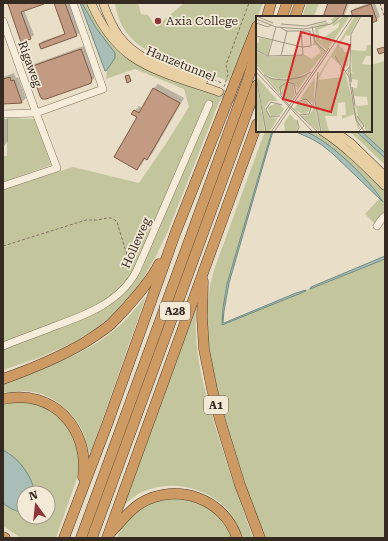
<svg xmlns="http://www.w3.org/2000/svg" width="388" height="541" font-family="'Roboto Serif',serif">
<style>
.green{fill:#c3c69d}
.water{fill:#a8beb7;stroke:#708b83}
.shadow{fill:#0003}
.building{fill:#c39a82;stroke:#805b47}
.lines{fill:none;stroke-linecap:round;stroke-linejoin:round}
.major-tunnel{stroke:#c5baa7;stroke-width:8;stroke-dasharray:8 4;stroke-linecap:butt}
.minor-casing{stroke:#83715f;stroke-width:8}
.major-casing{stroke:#524032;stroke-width:9}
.highway-casing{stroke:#524032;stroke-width:11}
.path{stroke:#83715f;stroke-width:1;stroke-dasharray:3 2;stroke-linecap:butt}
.minor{stroke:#f5ecda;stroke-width:7}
.major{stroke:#e8d0a4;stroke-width:8}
.highway{stroke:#ce9a63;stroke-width:10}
.poi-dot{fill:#8c363a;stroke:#f2e9d7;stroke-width:1.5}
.labels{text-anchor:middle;stroke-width:3.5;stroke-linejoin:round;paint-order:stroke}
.shield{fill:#f2e9d7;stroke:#6e6358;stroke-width:1}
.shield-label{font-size:11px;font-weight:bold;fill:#352a21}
.poi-label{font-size:12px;fill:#352a21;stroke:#f2e9d7;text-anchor:start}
.street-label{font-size:12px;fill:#352a21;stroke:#f2e9d7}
.inset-road{fill:none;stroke:#a19685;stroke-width:1}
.view{fill:#d62828;fill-opacity:0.15;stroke:#d62828;stroke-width:2}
.inset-edge{fill:none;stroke:#352a21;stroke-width:2}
</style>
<rect width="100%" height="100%" fill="#e9dec8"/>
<g class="green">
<path d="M 82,3 L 88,3 C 98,23 111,43 129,57 C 143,68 160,74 176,80 C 192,85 207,91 223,96 L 219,102 L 168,231 L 156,256 L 138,287 L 125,303 L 102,324 L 84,337 L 64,347 L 38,358 L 3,370 L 3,348 C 20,341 38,335 55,328 C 88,316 121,303 139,271 L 207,113 L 203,111 L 136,269 C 119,300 87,313 56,324 C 38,331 21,338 3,344 L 3,190 L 73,167 L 139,183 L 167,142 L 189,107 L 184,89 L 135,69 L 106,79 L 107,70 L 115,58 L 115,53 L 96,28 Z"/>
<path d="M 115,3 L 138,3 L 141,14 L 148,15 L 156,27 L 184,3 L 263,3 L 250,35 L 229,81 C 214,76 199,70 183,65 C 149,53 121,43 115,3 Z"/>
<polygon points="307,3 319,3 314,17 302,17"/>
<polygon points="385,61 385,153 361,131 371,131 371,65"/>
<polygon points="7,118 35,119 51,165 3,182 3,156 7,156"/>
<path d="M 265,131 L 272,131 L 227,284 L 223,308 L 222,325 L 306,291 L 310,288 L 311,289 L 385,259 L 385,538 L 264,538 C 252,505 241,471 231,437 C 213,380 196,325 215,267 Z"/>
<path d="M 305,131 L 314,131 L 325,137 L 337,146 L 385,190 L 385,212 L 374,223 L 365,214 L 380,198 L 382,202 L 383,201 C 362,173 336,147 305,131 Z"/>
<polygon points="349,131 356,131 385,158 385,165 360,141"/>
<path d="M 146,296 L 92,449 L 89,453 C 87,446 86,438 83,432 C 74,413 55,396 34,392 C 24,390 13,392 3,393 L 3,383 C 39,369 82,357 112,332 C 121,325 129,317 136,308 C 140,304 142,300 146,296 Z"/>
<path d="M 196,308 C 195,326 196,345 199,363 C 205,395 215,426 225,457 C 234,484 243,511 253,538 L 242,538 C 238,526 233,514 224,506 C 201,486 170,480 142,492 C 136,495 130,500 124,505 Z"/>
<path d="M 5,401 L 43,403 L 57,413 L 75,436 L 80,465 L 76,481 L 56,538 L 21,538 L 3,526 L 3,503 C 10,509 16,511 24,513 L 24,517 L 48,517 L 48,493 L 35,493 L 34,486 L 10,453 L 3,450 L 3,402 Z"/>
<path d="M 174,498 C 179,498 184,498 189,500 C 208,505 226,519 231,538 L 117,538 C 122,523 137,508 152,503 C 159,500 167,499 174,498 Z"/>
</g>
<g class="water">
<polygon points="80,3 82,3 96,28 115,53 115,58 106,71 105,71"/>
<polygon points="272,131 273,131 229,283 224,311 223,322 224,323 296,293 306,290 306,291 222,325 223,308 227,284"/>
<path d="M 294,131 C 298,131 303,130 306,132 C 329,140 371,181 383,202 L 333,154 L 322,145 L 312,139 Z"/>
<polygon points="356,131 361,131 385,153 385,158"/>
<polygon points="385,256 385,259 310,289 311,287"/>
<path d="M 3,450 C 19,458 32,476 35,493 L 24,493 L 24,513 C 16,511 10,509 3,503 Z"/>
</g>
<g class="shadow">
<polygon points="11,3 43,3 24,10 34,35 30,38 9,5"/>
<polygon points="55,3 69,3 80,32 76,35 40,44 43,41 66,33"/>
<polygon points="329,3 349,3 344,17 324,17"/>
<polygon points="370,3 375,3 380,17 376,20 371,22 371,17 354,17 352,11 355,8"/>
<polygon points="84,46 94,75 94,78 89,83 31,67 34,64"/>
<polygon points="14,73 16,78 18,77 26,98 22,102 3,103 3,77"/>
<polygon points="158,84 184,98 152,154 147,158 146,157 142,164 137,169 138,116 133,113 139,106 143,108 154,88"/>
<polygon points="3,119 8,119 8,141 3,147"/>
</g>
<g class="building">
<polygon points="13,3 44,3 44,4 21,12 31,39 21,42 8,4"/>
<polygon points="54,3 65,3 77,36 41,49 39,44 65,34"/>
<polygon points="328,3 347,3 342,17 323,17"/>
<polygon points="371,4 377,21 371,23 371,17 353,17 351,11"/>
<polygon points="385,47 385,52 379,54 377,49"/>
<polygon points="81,49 92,79 91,83 89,84 46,99 42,99 40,96 30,67"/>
<polygon points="129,75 131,81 127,83 125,76"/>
<polygon points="10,77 11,81 14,80 22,103 3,104 3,79"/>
<polygon points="153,88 180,103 147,160 144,158 137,170 114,157 137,117 131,114 134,110 139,113"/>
</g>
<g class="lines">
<polyline class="major-tunnel" points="219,92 257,106"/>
<g class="minor-casing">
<g id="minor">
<polyline points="3,21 36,113 57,168 3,186"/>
<polyline points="3,114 36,113 103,89 73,3"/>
<polyline points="377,226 381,220 385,216"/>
<path d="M 3,346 C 20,339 38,333 55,326 C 86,315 121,302 137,270 L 209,104"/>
</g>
</g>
<g class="major-casing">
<g id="major">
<path d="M 91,3 C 100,23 113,43 131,56 C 155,73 191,82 219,92"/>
<path d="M 103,3 C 107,14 112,26 119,36 C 139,63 174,70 203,81"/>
<path d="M 322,131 C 345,146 366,167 385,186"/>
<polyline points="334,131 351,143 385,176"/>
</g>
</g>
<g class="highway-casing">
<g id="highway">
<polyline points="267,17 271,3"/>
<polyline points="282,17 287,3"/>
<polyline points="295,17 300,3"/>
<polyline points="203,281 202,317 204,349 212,389 220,420 240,485 260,538"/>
<path d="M 3,379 C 31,369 58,358 84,343 C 93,337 103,331 111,324 C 121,314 131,303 140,292 C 147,283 154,275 159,264"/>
<path d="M 3,399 C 53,388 90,429 83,477"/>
<path d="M 110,533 C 120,523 129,510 141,503 C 176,482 224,498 237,538"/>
<polyline points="3,537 5,538"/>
<polyline points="64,538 108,422 175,234 257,26"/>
<polyline points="81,538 247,82 257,49"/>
<polyline points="92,538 257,85"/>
<polyline points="107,538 257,124"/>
</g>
</g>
<g class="path">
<polyline points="380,3 385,19"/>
<polyline points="209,78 222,83"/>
<polyline points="224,87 228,74 226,65 249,3"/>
<path d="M 3,246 L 86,220 C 90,220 93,220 97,220 C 104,219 111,215 117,222 L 130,265 L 132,266"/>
</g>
<use href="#minor" class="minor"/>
<use href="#major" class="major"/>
<use href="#highway" class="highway"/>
</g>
<circle class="poi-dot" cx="158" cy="21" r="4"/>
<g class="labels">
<g class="shield">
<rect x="160" y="302" width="30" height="18" rx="3"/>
<rect x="204" y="396" width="24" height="18" rx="3"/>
</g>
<g class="shield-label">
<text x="175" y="315">A28</text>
<text x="216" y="409">A1</text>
</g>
<g class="poi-label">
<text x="166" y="25">Axia College</text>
</g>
<g class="street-label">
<text transform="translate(30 64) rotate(70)" y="4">Rigaweg</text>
<text transform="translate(181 64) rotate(22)" y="4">Hanzetunnel</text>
<text transform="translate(136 243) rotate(-66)" y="4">Holleweg</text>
</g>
</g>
<g transform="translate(256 16)">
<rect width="116" height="116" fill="#e9dec8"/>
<path d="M 80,0 L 85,0 L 80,6 L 88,0 L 94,0 L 71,34 L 60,25 L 59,11 L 70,7 L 59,10 L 59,9 L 71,6 L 73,9 L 62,14 L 64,24 L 82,12 L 84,6 L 77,10 L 76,4 L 74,3 L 75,3 L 78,5 L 76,3 ZM 99,0 L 104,0 L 93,20 L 90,19 L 83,30 L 87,32 L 88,36 L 93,36 L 92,50 L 88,51 L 77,38 L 88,54 L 84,56 L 85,50 L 75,41 L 62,64 L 85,61 L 85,58 L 89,56 L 104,113 L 102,113 L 98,98 L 86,103 L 86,99 L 90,99 L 89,86 L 82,87 L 81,100 L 69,100 L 73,116 L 66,116 L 60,92 L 61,62 ZM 58,14 L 59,24 L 70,35 L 53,56 L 41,61 L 23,63 L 9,59 L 0,49 L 0,35 L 13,41 L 49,39 L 56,43 L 65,36 L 60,29 L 56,29 L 58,26 L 55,16 L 57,23 ZM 3,22 L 15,24 L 12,39 L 0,34 L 0,26 L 3,27 ZM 111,29 L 116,29 L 116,40 L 110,40 L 106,48 L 116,49 L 116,116 L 110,116 L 107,113 L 110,116 L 108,109 L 103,104 L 100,90 L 112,89 L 111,81 L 98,80 L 101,101 L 107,111 L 101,104 L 96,71 L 97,75 L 97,72 L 101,72 L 102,64 L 96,63 L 96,68 L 91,55 L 95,49 L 94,57 L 100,58 L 96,56 L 95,34 L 110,35 ZM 53,58 L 41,75 L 41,71 L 31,65 L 23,76 L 10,61 L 25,64 ZM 1,61 L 22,85 L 14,85 L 9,91 L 14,102 L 22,102 L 13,116 L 10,116 ZM 59,61 L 58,86 L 64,116 L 45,100 L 53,99 L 57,94 L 56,87 L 44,83 ZM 0,63 L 9,116 L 2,116 ZM 26,68 L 37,68 L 39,79 L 33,87 L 25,78 ZM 50,84 L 56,92 L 48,99 L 38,93 L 42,87 ZM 22,87 L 28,93 L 25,98 L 15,101 L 11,91 ZM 34,98 L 42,107 L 41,116 L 29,116 L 28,107 Z" fill="#c3c69d"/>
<path class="inset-road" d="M 0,0 L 17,7M 0,3 L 20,11 L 48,13 L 75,8 L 85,0M 0,7 L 12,11 L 15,9M 25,8 L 50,10 L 70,5M 56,10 L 59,26 L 69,35M 0,20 L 46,31 L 55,30 L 54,15 L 30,15 L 24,11M 0,34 L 12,40 L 47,39 L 45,16M 12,40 L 20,11M 25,40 L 31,15M 79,40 L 93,61 L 100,104 L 109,116M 0,51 L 32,88 L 62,116M 94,51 L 95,66M 90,55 L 94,50 L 95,18 L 105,0M 0,56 L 57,116M 62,56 L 59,85 L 65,116M 8,59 L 17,63 L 29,64 L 45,61 L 55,56M 0,60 L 10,116M 96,71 L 99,90M 25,79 L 24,71 L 31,66 L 38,68 L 40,78M 41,86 L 50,83 L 56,89 L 53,98 L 44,99M 24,100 L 14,101 L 10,93 L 15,86 L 26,89M 101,100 L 108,110 L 102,116M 41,104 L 43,111 L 41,116M 15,116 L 73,32M 18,116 L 97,0"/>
<path class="view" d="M 45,16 L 94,29 L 75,96 L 27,83 Z"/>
<rect width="116" height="116" class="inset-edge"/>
</g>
<rect width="388" height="541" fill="none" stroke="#352a21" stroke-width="8"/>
<g transform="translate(36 505) rotate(345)"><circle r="19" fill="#f2e9d7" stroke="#a69d8e"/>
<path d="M0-3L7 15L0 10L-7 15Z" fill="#8c363a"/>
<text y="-6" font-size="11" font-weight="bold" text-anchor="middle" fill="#352a21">N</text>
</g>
</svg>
